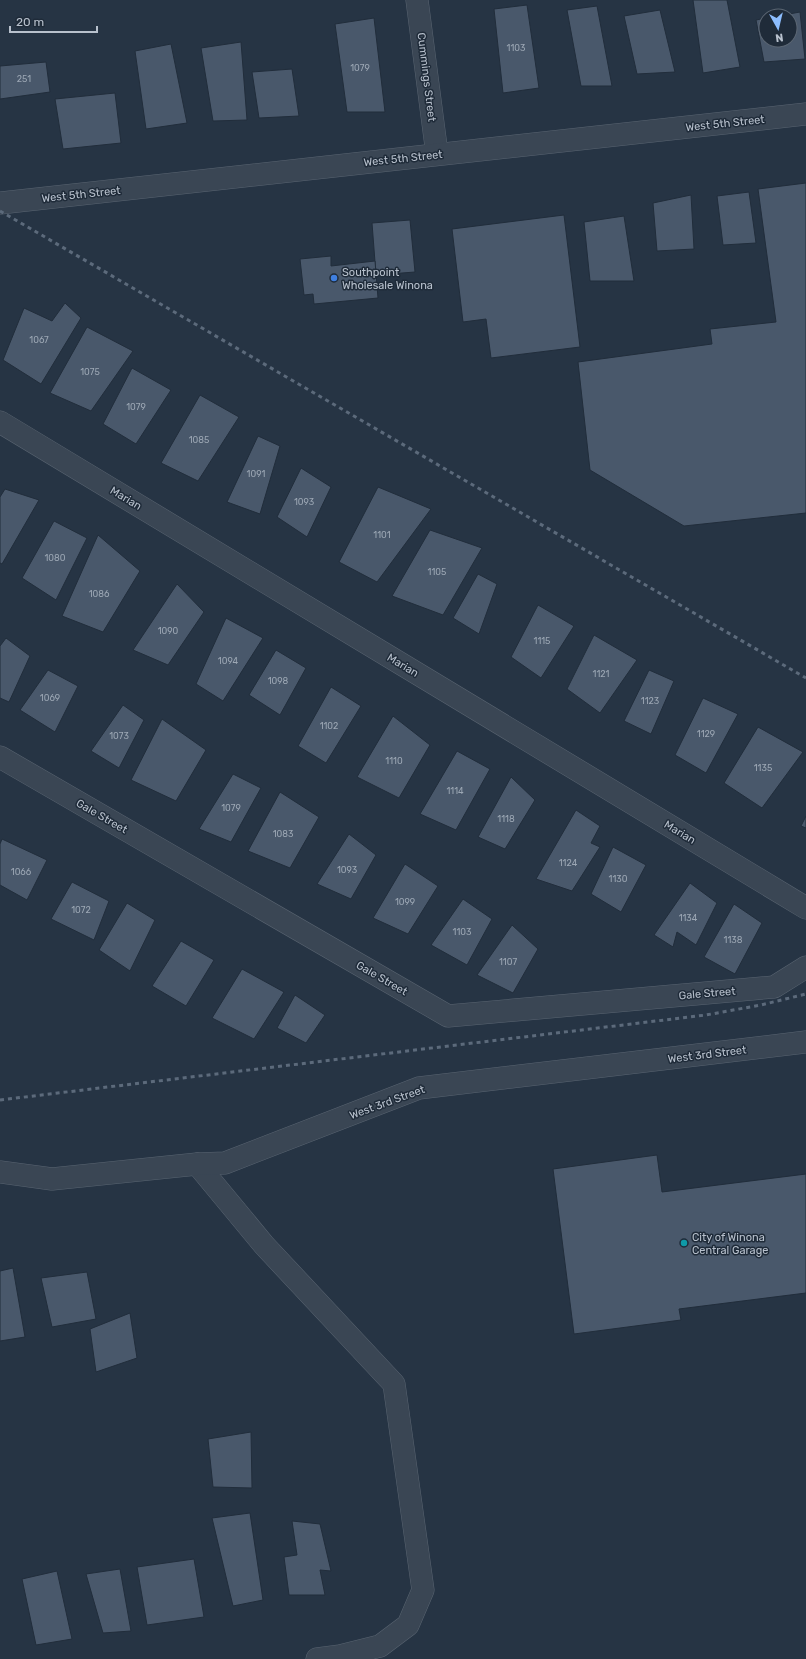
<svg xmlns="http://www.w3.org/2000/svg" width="806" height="1659" font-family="Rubik,sans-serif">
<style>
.building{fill:#49586b;stroke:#212d3b}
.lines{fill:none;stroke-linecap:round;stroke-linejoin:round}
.minor-casing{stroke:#596471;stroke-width:23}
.tertiary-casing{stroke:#596471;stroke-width:23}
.minor{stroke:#3a4654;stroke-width:22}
.tertiary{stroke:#3a4654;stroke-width:22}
.rail{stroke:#5c6a7b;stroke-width:3;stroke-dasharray:4 4;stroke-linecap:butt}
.shop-dot{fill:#3f7fe0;stroke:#1f2b39;stroke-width:1.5}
.culture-dot{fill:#0f9aa8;stroke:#1f2b39;stroke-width:1.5}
.labels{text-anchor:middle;stroke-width:3;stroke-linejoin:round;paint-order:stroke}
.number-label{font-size:9px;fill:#9ca7b4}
.street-label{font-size:11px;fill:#b8c1cd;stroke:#1f2b39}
.poi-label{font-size:11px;fill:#b8c1cd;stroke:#1f2b39;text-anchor:start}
</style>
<rect width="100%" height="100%" fill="#263444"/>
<g class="building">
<polygon points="693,0 727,0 740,67 703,73"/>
<polygon points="527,5 539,88 503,93 494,9"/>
<polygon points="597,6 612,86 581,86 567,10"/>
<polygon points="660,10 675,72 637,74 624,16"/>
<polygon points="800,12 805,59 764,62 756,20 766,18 766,40 790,40 790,16 778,16"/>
<polygon points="374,18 385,112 347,112 335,24"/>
<polygon points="241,42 247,120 213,121 201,48"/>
<polygon points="171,44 187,123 146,129 135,51"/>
<polygon points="46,62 50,92 0,99 0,66"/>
<polygon points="292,69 299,116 259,118 252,72"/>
<polygon points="115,93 121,143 63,149 55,99"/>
<polygon points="806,183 806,513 684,526 590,470 578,362 712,344 710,329 776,322 758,189"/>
<polygon points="749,192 756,243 723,245 717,196"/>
<polygon points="691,195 694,249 657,251 653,203"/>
<polygon points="564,215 580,347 491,358 486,319 463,322 452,229"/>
<polygon points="624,216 634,281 590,281 584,222"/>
<polygon points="410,220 415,272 376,275 372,223"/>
<polygon points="331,256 331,266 375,261 378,298 314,304 313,294 304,295 300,259"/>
<polygon points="65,303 81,318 41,384 3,360 24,308 52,321"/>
<polygon points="87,327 133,351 91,411 50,393"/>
<polygon points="132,368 171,390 136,444 103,424"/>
<polygon points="200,395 239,417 198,481 161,463"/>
<polygon points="258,436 280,446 260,514 227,502"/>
<polygon points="301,468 331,487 307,537 277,517"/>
<polygon points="378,487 431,509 377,582 339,562"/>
<polygon points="5,489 39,500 2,564 0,563 0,497"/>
<polygon points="54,521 87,538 56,600 22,578"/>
<polygon points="430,530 482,548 443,615 392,596"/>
<polygon points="98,535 140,571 103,632 62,616"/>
<polygon points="478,574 497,584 479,634 453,618"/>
<polygon points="177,584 204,612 168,665 133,650"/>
<polygon points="538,605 574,626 541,678 511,657"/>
<polygon points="226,618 263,638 223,701 196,684"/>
<polygon points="594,635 637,660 600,713 567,689"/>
<polygon points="6,638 30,656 9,702 0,698 0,646"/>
<polygon points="276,650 306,668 280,715 249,695"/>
<polygon points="48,670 78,686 55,732 20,710"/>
<polygon points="649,670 674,681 651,734 624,721"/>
<polygon points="331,687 361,706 326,763 298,746"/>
<polygon points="703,698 738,714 706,773 675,755"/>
<polygon points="123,705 144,720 119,768 91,751"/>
<polygon points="393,716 430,745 399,798 357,777"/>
<polygon points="162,719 206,750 176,801 131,780"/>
<polygon points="758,727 803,752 762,808 724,783"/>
<polygon points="457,751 490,769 456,830 420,814"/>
<polygon points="233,774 261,788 231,842 199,829"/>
<polygon points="511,777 535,800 505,849 478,837"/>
<polygon points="280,792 319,817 290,868 248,851"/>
<polygon points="576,810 600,826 591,843 600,847 572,891 536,879"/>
<polygon points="806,816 806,828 801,826"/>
<polygon points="349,834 376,855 351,899 317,884"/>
<polygon points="2,839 47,860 27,900 0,885 0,844"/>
<polygon points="613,847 646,865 621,912 591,894"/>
<polygon points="405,864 438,886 408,934 373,918"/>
<polygon points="72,882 109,901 94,940 51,919"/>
<polygon points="690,883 717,903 696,945 677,932 673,947 654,935"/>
<polygon points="463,899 492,919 467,965 431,945"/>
<polygon points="127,903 155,920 130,971 99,950"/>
<polygon points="734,904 762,923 735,974 704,957"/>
<polygon points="512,925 538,949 513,993 477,975"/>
<polygon points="181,941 214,960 186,1006 152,986"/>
<polygon points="242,969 284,992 254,1039 212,1018"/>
<polygon points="295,995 325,1015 306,1043 277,1028"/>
<polygon points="657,1155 662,1192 806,1174 806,1293 679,1309 681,1320 574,1334 553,1169"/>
<polygon points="13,1268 25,1337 0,1341 0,1271"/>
<polygon points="87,1272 96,1319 52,1327 41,1278"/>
<polygon points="130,1313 137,1358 96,1372 90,1329"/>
<polygon points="251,1432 252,1488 213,1487 208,1439"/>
<polygon points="250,1513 263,1600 233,1606 212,1518"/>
<polygon points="292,1521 320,1524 331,1571 320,1570 325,1595 289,1595 284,1557 297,1555"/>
<polygon points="194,1559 204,1617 147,1625 137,1567"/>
<polygon points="120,1569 131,1631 103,1633 86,1574"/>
<polygon points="57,1571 72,1639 36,1645 22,1579"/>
</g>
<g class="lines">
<g class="minor-casing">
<g id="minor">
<polyline points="417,0 437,154"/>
<polyline points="0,422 806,908"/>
<polyline points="0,757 448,1016 774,987 806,967"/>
<polyline points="197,1164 264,1245 394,1384 423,1590 408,1625 380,1646 340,1656 317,1659"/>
<polyline points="0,1172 52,1179 197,1164 225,1163 419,1088 806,1042"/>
</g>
</g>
<g class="tertiary-casing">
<polyline id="tertiary" points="0,203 806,114"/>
</g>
<use href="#minor" class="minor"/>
<use href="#tertiary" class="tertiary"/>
<g class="rail">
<polyline points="0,211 806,678"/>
<polyline points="0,1100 706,1015 761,1005 806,994"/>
</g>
</g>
<circle class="shop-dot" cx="334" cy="278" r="4"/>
<circle class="culture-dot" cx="684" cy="1243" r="4"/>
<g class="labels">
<g class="number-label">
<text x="516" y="51">1103</text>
<text x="360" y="71">1079</text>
<text x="24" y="82">251</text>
<text x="39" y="343">1067</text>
<text x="90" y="375">1075</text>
<text x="136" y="410">1079</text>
<text x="199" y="443">1085</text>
<text x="256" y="477">1091</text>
<text x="304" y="505">1093</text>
<text x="382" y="538">1101</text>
<text x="55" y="561">1080</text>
<text x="437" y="575">1105</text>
<text x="99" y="597">1086</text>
<text x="168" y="634">1090</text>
<text x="542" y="644">1115</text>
<text x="228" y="664">1094</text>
<text x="601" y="677">1121</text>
<text x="278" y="684">1098</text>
<text x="50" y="701">1069</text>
<text x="650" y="704">1123</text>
<text x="329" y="729">1102</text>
<text x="706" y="737">1129</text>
<text x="119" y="739">1073</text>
<text x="394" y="764">1110</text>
<text x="763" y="771">1135</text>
<text x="455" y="794">1114</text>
<text x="231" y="811">1079</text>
<text x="506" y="822">1118</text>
<text x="283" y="837">1083</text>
<text x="568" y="866">1124</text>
<text x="347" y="873">1093</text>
<text x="21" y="875">1066</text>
<text x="618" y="882">1130</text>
<text x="405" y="905">1099</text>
<text x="81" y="913">1072</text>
<text x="688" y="921">1134</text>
<text x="462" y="935">1103</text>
<text x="733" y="943">1138</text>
<text x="508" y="965">1107</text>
</g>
<g class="street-label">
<text transform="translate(427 77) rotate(83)" y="4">Cummings Street</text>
<text transform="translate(725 123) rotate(-6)" y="4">West 5th Street</text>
<text transform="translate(403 158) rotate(-6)" y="4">West 5th Street</text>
<text transform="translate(81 194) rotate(-6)" y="4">West 5th Street</text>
<text transform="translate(126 498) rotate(31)" y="4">Marian</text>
<text transform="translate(403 665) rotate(31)" y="4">Marian</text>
<text transform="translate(102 816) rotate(30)" y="4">Gale Street</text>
<text transform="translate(680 832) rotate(31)" y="4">Marian</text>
<text transform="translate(382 978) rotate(30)" y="4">Gale Street</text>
<text transform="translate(707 993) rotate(-5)" y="4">Gale Street</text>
<text transform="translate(707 1054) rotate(-7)" y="4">West 3rd Street</text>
<text transform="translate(387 1102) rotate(-20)" y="4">West 3rd Street</text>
</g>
<g class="poi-label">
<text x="342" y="276">Southpoint<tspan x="342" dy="13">Wholesale Winona</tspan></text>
<text x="692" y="1241">City of Winona<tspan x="692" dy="13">Central Garage</tspan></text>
</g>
</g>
<g transform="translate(778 28) rotate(172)"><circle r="19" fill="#1f2b39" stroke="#5c6774"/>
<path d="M0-3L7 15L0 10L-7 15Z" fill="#8cbdfe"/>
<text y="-6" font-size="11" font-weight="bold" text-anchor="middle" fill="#b8c1cd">N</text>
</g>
<path d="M10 26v6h87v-6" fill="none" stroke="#b8c1cd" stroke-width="2"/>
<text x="16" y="26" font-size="12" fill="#b8c1cd" stroke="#1f2b39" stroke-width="3" paint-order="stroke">20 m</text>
</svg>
